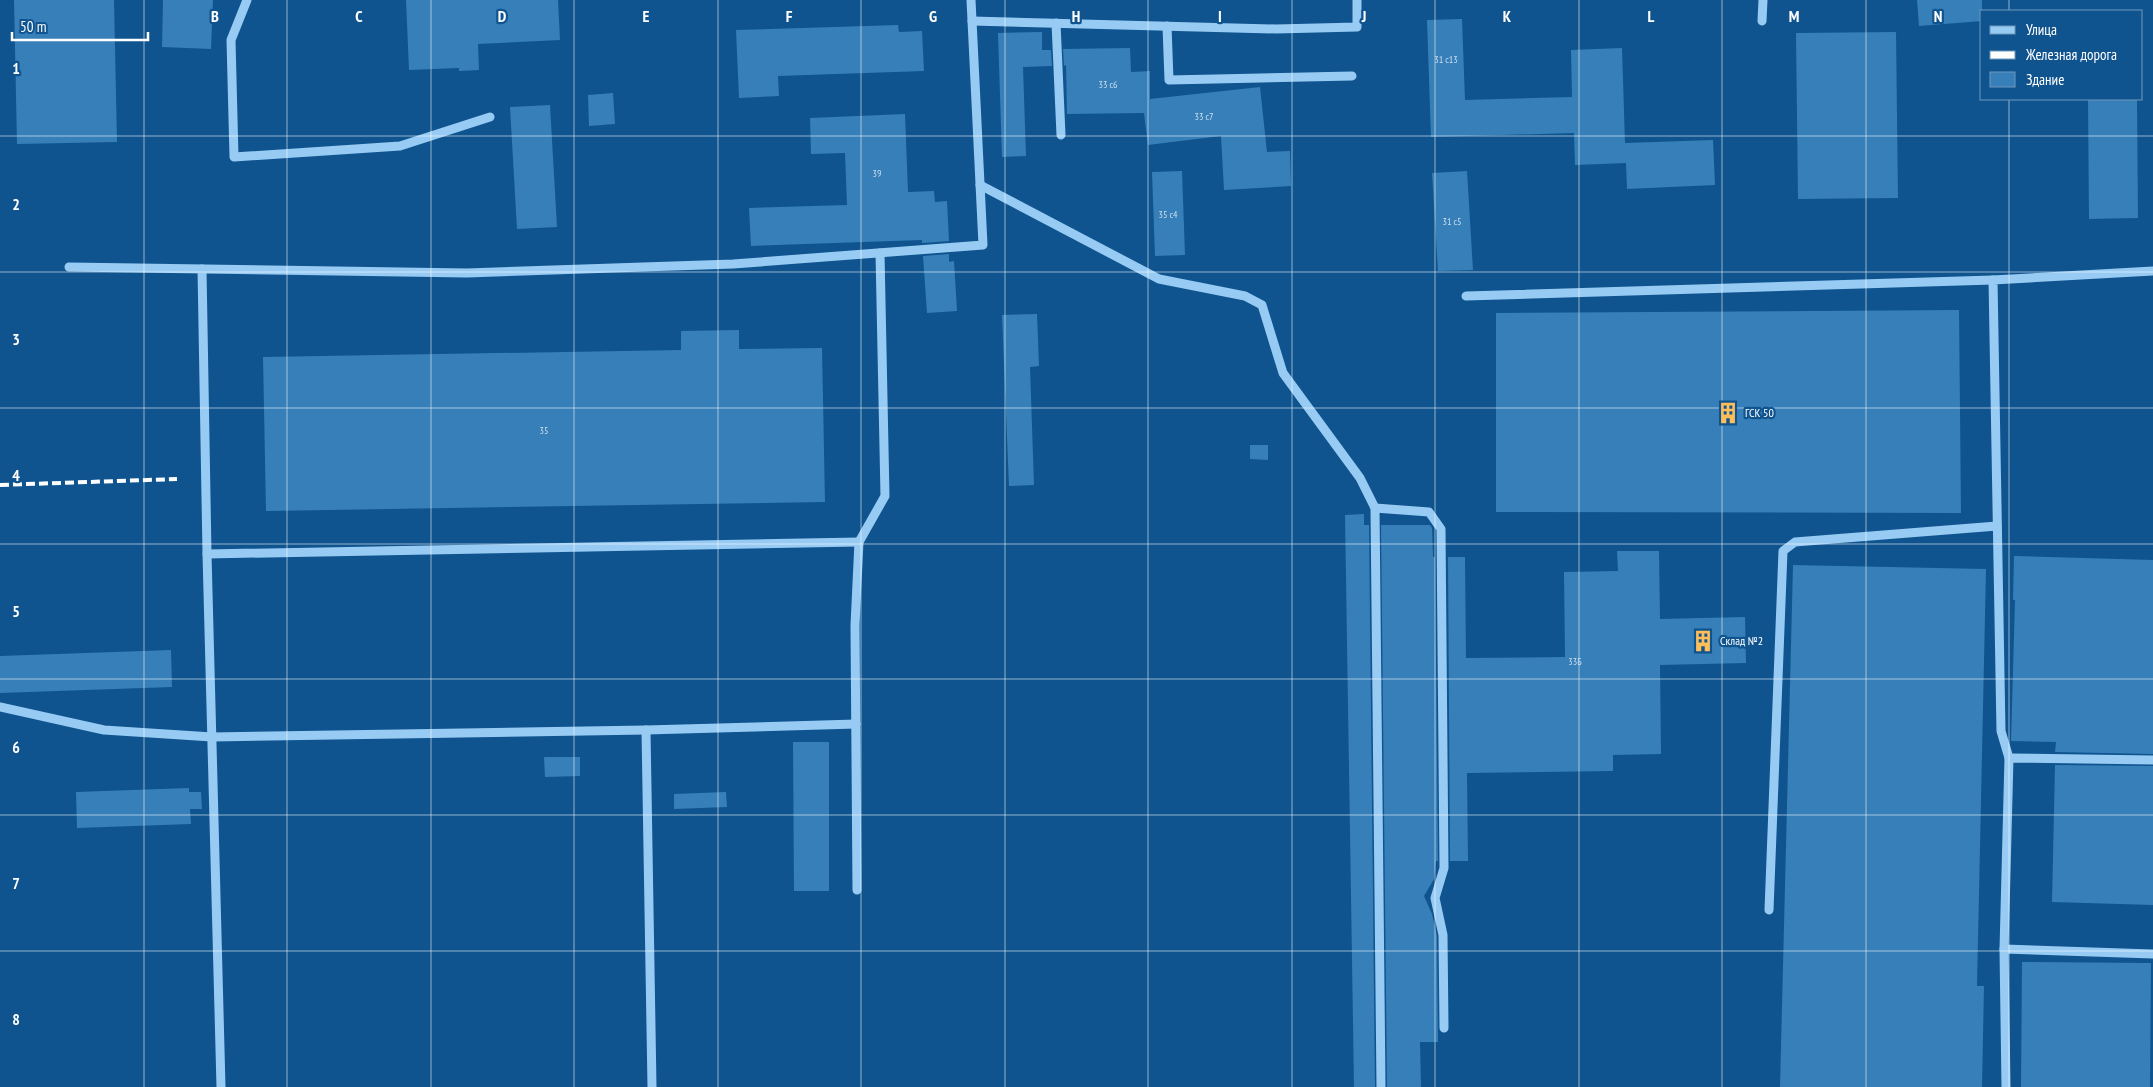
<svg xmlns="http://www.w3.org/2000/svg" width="2153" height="1087" font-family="'PT Sans Narrow',sans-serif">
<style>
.building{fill:#377fb9}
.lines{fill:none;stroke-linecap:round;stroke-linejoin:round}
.minor{stroke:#98cbf3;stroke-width:9}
.rail{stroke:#fff;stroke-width:4;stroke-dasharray:9 4;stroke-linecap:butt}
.grid{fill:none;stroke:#fff;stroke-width:1;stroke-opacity:0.55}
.labels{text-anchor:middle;stroke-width:4.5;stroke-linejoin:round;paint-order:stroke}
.number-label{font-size:10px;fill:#cddfee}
.poi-label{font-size:12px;fill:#fff;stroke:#0f548f;text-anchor:start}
.grid-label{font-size:16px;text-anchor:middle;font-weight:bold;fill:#fff;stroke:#0f548f;stroke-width:4.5;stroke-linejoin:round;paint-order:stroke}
</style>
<rect width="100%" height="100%" fill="#0f548f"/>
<g class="building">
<polygon points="14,0 114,0 117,142 17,144"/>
<polygon points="163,0 213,0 211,49 162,47"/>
<polygon points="406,0 558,0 560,40 478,44 479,70 459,71 459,68 409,70"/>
<polygon points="1917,0 1982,0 1982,21 1919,26"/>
<polygon points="1462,19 1465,100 1572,97 1571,50 1622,48 1625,143 1713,140 1715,185 1627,189 1626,163 1575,165 1574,133 1431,137 1427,20"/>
<polygon points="898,25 899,32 922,31 924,71 778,76 779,96 739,98 736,30"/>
<polygon points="1042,32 1042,50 1051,50 1052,66 1023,67 1026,156 1002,157 998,33"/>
<polygon points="1896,32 1898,198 1798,199 1796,33"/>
<polygon points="1130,48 1131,72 1150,71 1150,99 1260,87 1267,152 1290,151 1291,186 1224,190 1221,136 1148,145 1144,113 1067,114 1066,65 1064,66 1063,49"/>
<polygon points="613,93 615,124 589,126 588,95"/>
<polygon points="2088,99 2137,99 2138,218 2089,219"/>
<polygon points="550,105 557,227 517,229 510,107"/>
<polygon points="905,114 908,192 934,191 935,202 947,201 949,241 922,243 922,240 751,246 749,208 847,205 845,153 811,154 810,118"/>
<polygon points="1182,171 1185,255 1155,256 1152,172"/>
<polygon points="1467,171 1473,270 1438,271 1432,173"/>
<polygon points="949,254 949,262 954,261 957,311 927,313 923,256"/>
<polygon points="1959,310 1961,513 1496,512 1496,313"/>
<polygon points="1037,314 1039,366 1030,367 1034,485 1009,486 1002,315"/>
<polygon points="739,330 739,349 822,348 825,502 266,511 263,357 681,350 681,331"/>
<polygon points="1250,445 1268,445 1268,460 1250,459"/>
<polygon points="1364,514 1364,525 1369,525 1375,1087 1354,1087 1345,515"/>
<polygon points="1381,525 1430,525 1432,528 1433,557 1435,557 1438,861 1436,861 1434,879 1424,896 1432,914 1437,936 1438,1042 1420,1042 1421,1087 1387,1087"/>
<polygon points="1617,551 1659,551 1660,619 1745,617 1746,663 1660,665 1661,754 1613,755 1613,771 1467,773 1468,861 1450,861 1448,557 1465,557 1466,658 1565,657 1564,572 1618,571"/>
<polygon points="2014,556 2153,560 2153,754 2055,752 2056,742 2011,741 2015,600 2013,600"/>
<polygon points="1793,565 1986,569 1977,986 1984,986 1982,1087 1780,1087"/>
<polygon points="171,650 172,687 0,693 0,656"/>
<polygon points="793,742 829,742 829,891 794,891"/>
<polygon points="544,757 580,757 580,776 545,777"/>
<polygon points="2055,765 2153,766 2153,905 2052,902"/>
<polygon points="189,788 189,792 201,792 202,809 190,809 191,824 77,828 76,792"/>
<polygon points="726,792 727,807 674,809 674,794"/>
<polygon points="2022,962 2151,963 2150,1087 2021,1087"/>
</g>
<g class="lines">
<g class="minor">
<polyline points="247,0 231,40 234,157 400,146 490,117"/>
<polyline points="972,21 1276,29 1357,27 1357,0"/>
<polyline points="1762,21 1763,0"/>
<polyline points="1056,23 1061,135"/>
<polyline points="1167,26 1169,80 1352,76"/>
<polyline points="980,185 1159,279 1245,296 1262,305 1283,373 1360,478 1375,508 1381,1087"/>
<polyline points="69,267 467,273 733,264 983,245 971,0"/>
<polyline points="202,269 207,554 221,1087"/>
<polyline points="1466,296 1993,280"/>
<polyline points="1375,508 1429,512 1441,529 1444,868 1435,898 1443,935 1444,1028"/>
<polyline points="207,554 859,542"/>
<polyline points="0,707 104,730 212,737 646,730 856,724"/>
<polyline points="646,730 652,1087"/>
<polyline points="2009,758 2001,731 1993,280 2153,271"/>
<polyline points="857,890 855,625 859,542 885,496 880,253"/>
<polyline points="1769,910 1783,551 1795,542 1997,526"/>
<polyline points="2004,949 2009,758 2153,760"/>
<polyline points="2006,1087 2004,949 2153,954"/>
</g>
<polyline class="rail" points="0,485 177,479"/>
</g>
<path class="grid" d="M 144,0 L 144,1087M 287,0 L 287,1087M 431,0 L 431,1087M 574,0 L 574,1087M 718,0 L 718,1087M 861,0 L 861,1087M 1005,0 L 1005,1087M 1148,0 L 1148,1087M 1292,0 L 1292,1087M 1435,0 L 1435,1087M 1579,0 L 1579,1087M 1722,0 L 1722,1087M 1866,0 L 1866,1087M 2009,0 L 2009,11M 2009,99 L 2009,1087M 0,136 L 2153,136M 0,272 L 2153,272M 0,408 L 2153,408M 0,544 L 2153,544M 0,679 L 2153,679M 0,815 L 2153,815M 0,951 L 2153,951"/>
<defs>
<g id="building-bare" transform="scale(1.725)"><path d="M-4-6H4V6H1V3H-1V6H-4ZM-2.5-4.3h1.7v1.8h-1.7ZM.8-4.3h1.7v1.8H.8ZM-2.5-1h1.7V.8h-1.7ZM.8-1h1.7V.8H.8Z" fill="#ffbe5a" stroke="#0f548f" stroke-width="2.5" paint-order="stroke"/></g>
</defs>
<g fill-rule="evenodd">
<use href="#building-bare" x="1728" y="413"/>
<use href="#building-bare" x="1703" y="641"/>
</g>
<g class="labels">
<g class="number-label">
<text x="1446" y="63">31 с13</text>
<text x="1108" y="88">33 с6</text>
<text x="1204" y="120">33 с7</text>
<text x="877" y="177">39</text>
<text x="1168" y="218">35 с4</text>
<text x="1452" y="225">31 с5</text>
<text x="544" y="434">35</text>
<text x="1575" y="665">33Б</text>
</g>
<g class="poi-label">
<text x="1745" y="417">ГСК 50</text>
<text x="1720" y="645">Склад №2</text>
</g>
</g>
<g class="grid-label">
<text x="215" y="22">B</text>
<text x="359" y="22">C</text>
<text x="502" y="22">D</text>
<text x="646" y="22">E</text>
<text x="789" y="22">F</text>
<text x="933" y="22">G</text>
<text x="1076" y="22">H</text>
<text x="1220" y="22">I</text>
<text x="1364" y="22">J</text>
<text x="1507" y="22">K</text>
<text x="1651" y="22">L</text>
<text x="1794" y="22">M</text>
<text x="1938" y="22">N</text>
<text x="16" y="74">1</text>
<text x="16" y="210">2</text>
<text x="16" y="345">3</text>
<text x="16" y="481">4</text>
<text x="16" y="617">5</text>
<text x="16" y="753">6</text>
<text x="16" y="889">7</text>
<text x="16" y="1025">8</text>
</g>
<rect x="1980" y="10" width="162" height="90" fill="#0f548f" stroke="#6f98bc"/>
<rect x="1990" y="26" width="25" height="8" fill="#98cbf3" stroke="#6f98bc"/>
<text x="2026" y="35" font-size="15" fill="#ffffff">Улица</text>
<rect x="1990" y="51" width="25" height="8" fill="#ffffff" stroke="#6f98bc"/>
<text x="2026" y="60" font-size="15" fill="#ffffff">Железная дорога</text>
<rect x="1990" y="72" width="25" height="15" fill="#377fb9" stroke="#6f98bc"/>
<text x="2026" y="85" font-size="15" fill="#ffffff">Здание</text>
<path d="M12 32v8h136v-8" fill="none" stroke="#ffffff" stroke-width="2.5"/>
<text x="20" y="32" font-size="15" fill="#ffffff" stroke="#0f548f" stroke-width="4" paint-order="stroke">50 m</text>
</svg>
